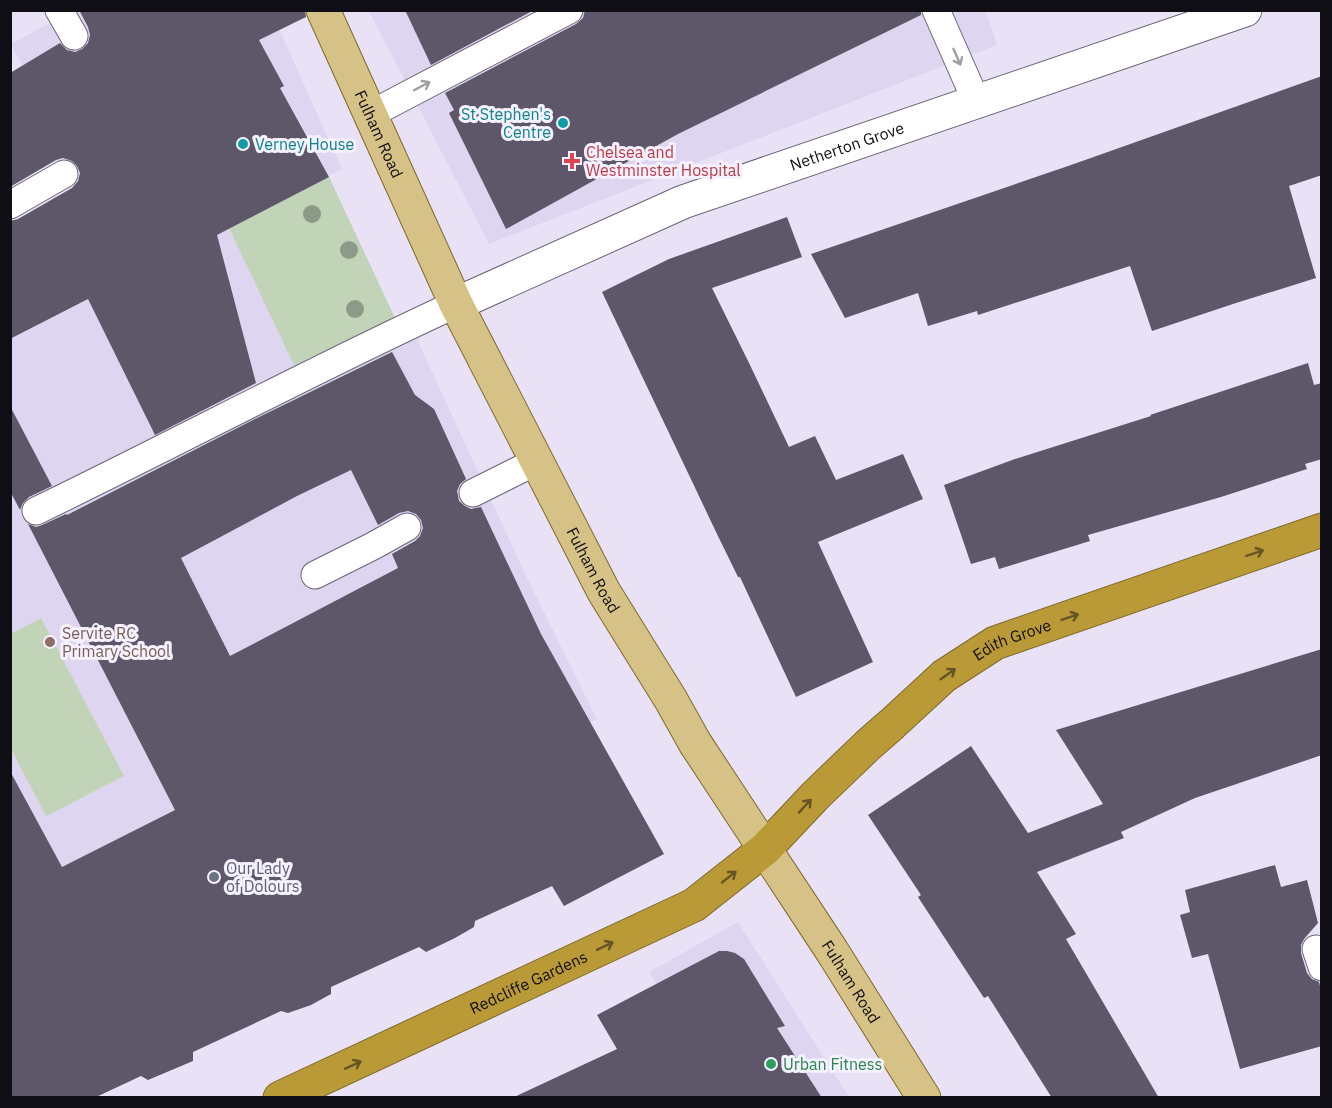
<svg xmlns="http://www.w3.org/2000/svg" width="1332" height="1108" font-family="'IBM Plex Sans',sans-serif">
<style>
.built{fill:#ded5f1}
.green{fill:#c1d4b7}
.building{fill:#5d5769;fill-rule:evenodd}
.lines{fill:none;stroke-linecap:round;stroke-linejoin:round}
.lane-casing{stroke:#696475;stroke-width:29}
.street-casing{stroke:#696475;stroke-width:35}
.primary-casing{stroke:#7e692a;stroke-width:35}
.highway-casing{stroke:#7e692a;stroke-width:35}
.lane{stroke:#fff;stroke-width:27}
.street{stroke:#fff;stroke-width:33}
.primary{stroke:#d6c286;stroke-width:33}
.highway{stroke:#ba9a36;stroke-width:33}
.tree{fill:#8d9a88}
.oneway{stroke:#9f9fa1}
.oneway2{stroke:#655426}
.culture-dot{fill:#0f9aa8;stroke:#f5f1fe;stroke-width:2}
.health-dot{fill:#e0444e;stroke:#f5f1fe;stroke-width:2}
.education-dot{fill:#8d6e63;stroke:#f5f1fe;stroke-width:2}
.worship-dot{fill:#6b7280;stroke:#f5f1fe;stroke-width:2}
.leisure-dot{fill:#2e9e5b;stroke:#f5f1fe;stroke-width:2}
.labels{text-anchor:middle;stroke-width:6;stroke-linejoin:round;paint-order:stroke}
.culture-label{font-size:16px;fill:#0d838f;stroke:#f5f1fe;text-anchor:end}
.street-label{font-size:16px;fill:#100e15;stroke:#f5f1fe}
.health-label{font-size:16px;fill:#be3a42;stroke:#f5f1fe;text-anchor:start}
.education-label{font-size:16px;fill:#785e54;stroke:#f5f1fe;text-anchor:start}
.worship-label{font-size:16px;fill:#5b616d;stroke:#f5f1fe;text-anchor:start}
.leisure-label{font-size:16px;fill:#27864d;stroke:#f5f1fe;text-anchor:start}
</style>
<rect width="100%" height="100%" fill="#e9e2f7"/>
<g class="built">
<polygon points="72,11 271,11 342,169 221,231 329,177 395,318 416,337 528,580 597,719 403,817 175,810 11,893 11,339 140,273 11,45 11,44"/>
<polygon points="369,11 986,11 997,45 489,244"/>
<polygon points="738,922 849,1097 728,1097 649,972"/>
</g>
<g class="green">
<polygon points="329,177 395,318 294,365 229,228"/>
<polygon points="41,618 124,776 46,816 11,749 11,634"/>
</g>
<g class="building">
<polygon points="79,10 305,10 306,17 259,40 284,86 280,88 329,177 217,235 256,383 155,435 88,299 10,339 10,221 18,219 72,188 78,181 80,173 77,166 72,161 63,158 56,160 10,187 10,73 60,43 67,50 75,52 82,49 88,43 90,35 88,27"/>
<polygon points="405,10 534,10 431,65"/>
<polygon points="585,10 921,10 921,15 678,134 506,229 449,113 454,110 445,93 576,24 583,18"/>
<polygon points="1322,76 1322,175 1289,186 1316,278 1236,303 1152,331 1130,266 978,315 977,311 928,326 918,293 845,318 811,254 1071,165"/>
<polygon points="787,217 802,257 712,288 750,365 789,447 815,436 836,480 903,454 923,499 818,542 873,662 796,697 740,577 738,577 717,534 602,292 669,259"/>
<path d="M 392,352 L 415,395 L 434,409 L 466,479 L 460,484 L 457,491 L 459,501 L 465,506 L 471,509 L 481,507 L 541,634 L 664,854 L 564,906 L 552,886 L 475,921 L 474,927 L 455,938 L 426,952 L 419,947 L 331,987 L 331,994 L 311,1005 L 288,1013 L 281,1011 L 193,1052 L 193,1061 L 148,1080 L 141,1076 L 94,1098 L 10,1098 L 10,771 L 62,867 L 175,810 L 28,524 L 36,527 L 42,525 L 66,514 L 67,515 L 253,420 ZM 351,470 L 378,525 L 399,513 L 408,511 L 416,514 L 421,520 L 423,528 L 420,536 L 415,541 L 392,554 L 398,568 L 230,656 L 181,558 L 297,496 Z"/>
<polygon points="1308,363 1314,385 1322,383 1322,459 1305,464 1307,469 1221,497 1088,535 1090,541 999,569 995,557 971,564 944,485 1015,459 1151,416 1150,415"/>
<polygon points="10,406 52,486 29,497 23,503 20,510 10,491"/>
<polygon points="1322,649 1322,755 1195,798 1121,832 1124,838 1037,872 1076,934 1066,939 1159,1098 1052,1098 988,996 984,998 918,897 921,895 868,815 971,746 1028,833 1103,804 1056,730"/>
<polygon points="1275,865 1281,887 1307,880 1318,923 1304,939 1301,945 1301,953 1307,973 1312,979 1319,982 1322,993 1322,1046 1240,1069 1208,954 1192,958 1180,915 1190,912 1185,890"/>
<polygon points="719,951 727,951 735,953 744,959 785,1026 777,1028 822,1098 512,1098 617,1049 597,1015"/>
</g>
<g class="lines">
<g class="lane-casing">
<g id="lane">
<polyline points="59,10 74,36"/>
<polyline points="936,10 977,103"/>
<polyline points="371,114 569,10"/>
<polyline points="10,205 64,174"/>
<polyline points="473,493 537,461"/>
<path d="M 36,511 C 177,443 314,369 456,304"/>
<polyline points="315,575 373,546 407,527"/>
<polyline points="1316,949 1322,967"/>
</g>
</g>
<g class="street-casing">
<g id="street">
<path id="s1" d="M 456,304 L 683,202 L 1245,10"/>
</g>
</g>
<g class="primary-casing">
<g id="primary">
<path id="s2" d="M 323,10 L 456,304 L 604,592 L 671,700 L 695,743 L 832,951 L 924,1098"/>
</g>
</g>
<g class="highway-casing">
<g id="highway">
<path id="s3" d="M 280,1098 L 694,905 L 765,849 L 816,795 L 868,745 L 892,724 L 944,676 L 995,643 L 1322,530"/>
</g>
</g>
<use href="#lane" class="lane"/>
<use href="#street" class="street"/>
<use href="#primary" class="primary"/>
<use href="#highway" class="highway"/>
</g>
<g class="tree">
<circle cx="312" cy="214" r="9"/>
<circle cx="349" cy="250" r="9"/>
<circle cx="355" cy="309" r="9"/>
</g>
<defs><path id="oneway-shaft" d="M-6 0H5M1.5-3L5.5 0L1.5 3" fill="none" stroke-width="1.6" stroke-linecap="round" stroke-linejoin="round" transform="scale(1.5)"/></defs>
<g class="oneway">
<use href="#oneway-shaft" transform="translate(957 57) rotate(66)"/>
<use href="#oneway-shaft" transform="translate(422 86) rotate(-28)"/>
</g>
<g class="oneway2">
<use href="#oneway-shaft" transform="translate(1255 553) rotate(-19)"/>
<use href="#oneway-shaft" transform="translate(1070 617) rotate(-19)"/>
<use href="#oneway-shaft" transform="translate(948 674) rotate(-35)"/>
<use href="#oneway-shaft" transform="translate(805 806) rotate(-47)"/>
<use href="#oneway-shaft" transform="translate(729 877) rotate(-38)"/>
<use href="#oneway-shaft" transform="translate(605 946) rotate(-25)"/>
<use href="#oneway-shaft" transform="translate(353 1065) rotate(-25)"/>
</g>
<g class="culture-dot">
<circle cx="563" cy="123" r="6"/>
<circle cx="243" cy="144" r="6"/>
</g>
<path class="health-dot" d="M569 152h6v6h6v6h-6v6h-6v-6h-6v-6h6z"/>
<circle class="education-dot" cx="50" cy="642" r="6"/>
<circle class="worship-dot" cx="214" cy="877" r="6"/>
<circle class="leisure-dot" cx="771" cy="1064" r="6"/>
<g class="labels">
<g class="culture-label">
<text x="551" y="120">St Stephen's<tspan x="551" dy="18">Centre</tspan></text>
<text x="255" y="150" text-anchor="start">Verney House</text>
</g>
<g class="street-label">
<text dy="6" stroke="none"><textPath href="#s2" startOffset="136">Fulham Road</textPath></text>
<text dy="6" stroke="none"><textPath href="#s1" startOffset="422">Netherton Grove</textPath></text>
<text dy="6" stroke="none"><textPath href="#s2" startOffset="622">Fulham Road</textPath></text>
<text dy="6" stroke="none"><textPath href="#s3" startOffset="874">Edith Grove</textPath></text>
<text dy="6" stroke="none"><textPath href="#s3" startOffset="274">Redcliffe Gardens</textPath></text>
<text dy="6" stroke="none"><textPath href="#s2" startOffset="1108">Fulham Road</textPath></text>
</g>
<g class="health-label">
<text x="586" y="158">Chelsea and<tspan x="586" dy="18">Westminster Hospital</tspan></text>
</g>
<g class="education-label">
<text x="62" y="639">Servite RC<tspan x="62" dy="18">Primary School</tspan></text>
</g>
<g class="worship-label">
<text x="226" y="874">Our Lady<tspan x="226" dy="18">of Dolours</tspan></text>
</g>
<g class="leisure-label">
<text x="783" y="1070">Urban Fitness</text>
</g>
</g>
<rect width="1332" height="1108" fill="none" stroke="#100e15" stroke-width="24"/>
</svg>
